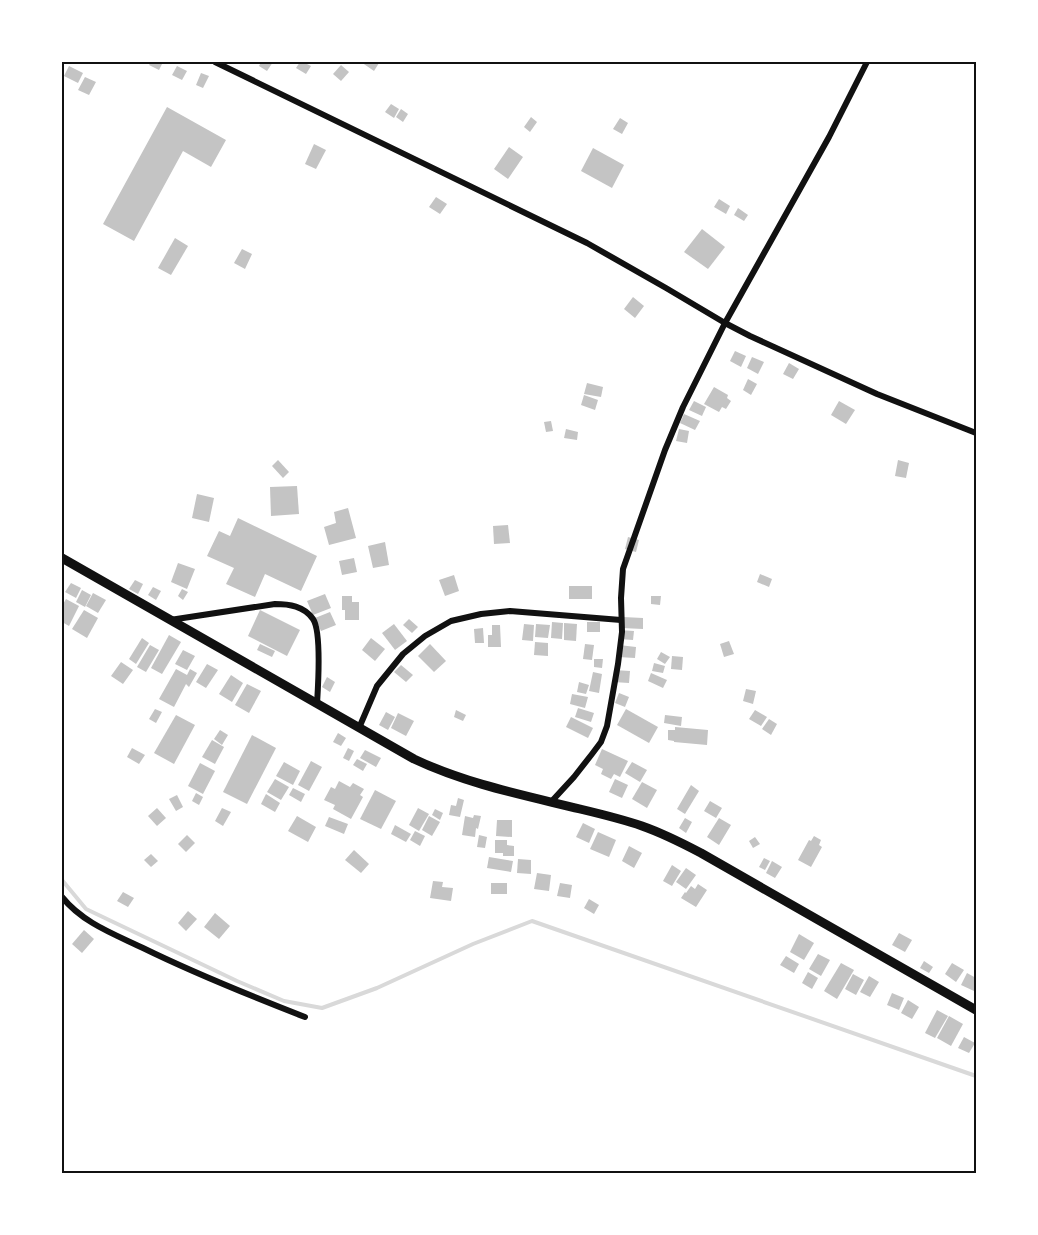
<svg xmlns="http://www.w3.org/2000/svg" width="1038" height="1235" font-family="Commissioner,sans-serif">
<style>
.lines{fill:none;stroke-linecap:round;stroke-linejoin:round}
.stream{stroke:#d9d9d9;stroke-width:4}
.building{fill:#c4c4c4}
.minor{stroke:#111;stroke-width:6}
.secondary{stroke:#111;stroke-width:9}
.neatline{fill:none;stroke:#111;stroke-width:2}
</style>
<rect width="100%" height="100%" fill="#fff"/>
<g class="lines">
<polyline class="stream" points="62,880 86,909 237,981 284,1001 322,1008 377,988 473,944 532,921 976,1076"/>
</g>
<g class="building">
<polygon points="151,62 163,62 159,70 149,65"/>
<polygon points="261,62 273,62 267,71 259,66"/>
<polygon points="300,62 303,62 311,66 306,74 296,68"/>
<polygon points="361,62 377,62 379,63 374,71"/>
<polygon points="341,65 349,72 341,81 333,74"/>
<polygon points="69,66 83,73 78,83 64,76"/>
<polygon points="177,66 187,71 182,80 172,75"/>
<polygon points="201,73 209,76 203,88 196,85"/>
<polygon points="85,77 96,82 89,95 78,90"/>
<polygon points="391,104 399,109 394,118 385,112"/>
<polygon points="167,107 226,140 211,167 183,151 134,241 103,224"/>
<polygon points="401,109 408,114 403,122 396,117"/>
<polygon points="531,117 537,122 530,132 524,127"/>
<polygon points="620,118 628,123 622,134 613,129"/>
<polygon points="314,144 326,150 316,169 305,164"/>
<polygon points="509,147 523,157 508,179 494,169"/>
<polygon points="593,148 624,165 612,188 581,171"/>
<polygon points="436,197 447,204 440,214 429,207"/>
<polygon points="719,199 730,206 726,214 714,207"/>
<polygon points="738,208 748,215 744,221 734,215"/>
<polygon points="702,229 725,247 708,269 684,252"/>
<polygon points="175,238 188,246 171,275 158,268"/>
<polygon points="242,249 252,254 245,269 234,263"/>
<polygon points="633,297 644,306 635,318 624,309"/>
<polygon points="735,351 746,356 741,367 730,361"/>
<polygon points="752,357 764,362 758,374 747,368"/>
<polygon points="789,363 799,369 793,379 783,374"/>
<polygon points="748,379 757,384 751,395 743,390"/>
<polygon points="587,383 603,387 601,397 584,394"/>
<polygon points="714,387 728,395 727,398 731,401 726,409 722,407 719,412 704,404"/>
<polygon points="584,395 598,400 595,410 581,405"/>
<polygon points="694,401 706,407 702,416 689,410"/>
<polygon points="839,401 855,410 846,424 831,415"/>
<polygon points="684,414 700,421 695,430 680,423"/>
<polygon points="551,421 553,431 546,432 544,422"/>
<polygon points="566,429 578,432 577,440 564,438"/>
<polygon points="679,429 689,431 687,443 676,441"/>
<polygon points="278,460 289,472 283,478 272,466"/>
<polygon points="898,460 909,463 906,478 895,476"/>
<polygon points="297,486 299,514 271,516 270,487"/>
<polygon points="197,494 214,498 209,522 192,518"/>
<polygon points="348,508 356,538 329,545 324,527 336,523 334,512"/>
<polygon points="238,518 317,556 301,591 265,574 255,597 226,584 234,568 207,556 219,531 230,536"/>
<polygon points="508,525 510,543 494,544 493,526"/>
<polygon points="628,537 639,540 636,552 625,549"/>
<polygon points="385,542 389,565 373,568 368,546"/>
<polygon points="354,558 357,572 342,575 339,561"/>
<polygon points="178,563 195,569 187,589 171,582"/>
<polygon points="760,574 772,579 769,587 757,582"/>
<polygon points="454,575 459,591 445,596 439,580"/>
<polygon points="135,580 143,584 138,594 129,589"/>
<polygon points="71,583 81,588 76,598 65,592"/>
<rect x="569" y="586" width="23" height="13"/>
<polygon points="153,587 161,591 156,600 148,595"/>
<polygon points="182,589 188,592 183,600 178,596"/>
<polygon points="82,590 91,595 85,607 76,602"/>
<polygon points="93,593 106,600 98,613 86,606"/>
<polygon points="325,594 331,608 313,615 307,601"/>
<polygon points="342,596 352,596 352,602 359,602 359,620 345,620 345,610 342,610"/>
<polygon points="651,596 661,596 660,605 651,604"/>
<polygon points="66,599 79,606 69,626 62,622 62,606"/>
<polygon points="84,610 98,618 87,638 72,629"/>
<polygon points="260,610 300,630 287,656 248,636"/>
<polygon points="330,612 336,625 321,631 315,618"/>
<polygon points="623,617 643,618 643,629 622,628"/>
<polygon points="409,619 418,627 412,633 403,625"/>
<polygon points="552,622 563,623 562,639 551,638"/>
<rect x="587" y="622" width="13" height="10"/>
<polygon points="564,623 577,624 576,641 564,640"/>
<polygon points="394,624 407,641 395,650 382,633"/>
<polygon points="524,624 534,625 533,641 522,640"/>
<polygon points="536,624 550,625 548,638 535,637"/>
<polygon points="492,625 500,625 501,647 488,647 488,635 492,635"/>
<polygon points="483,628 484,643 475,643 474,629"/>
<polygon points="619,630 634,631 633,640 619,639"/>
<polygon points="169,635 181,642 162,674 151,668"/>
<polygon points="142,638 149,643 136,664 129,659"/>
<polygon points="371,638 385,649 375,661 362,650"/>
<polygon points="729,641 734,654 724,657 720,644"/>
<polygon points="535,642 548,643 548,656 534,655"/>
<polygon points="260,644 275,651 272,657 257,650"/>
<polygon points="430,644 446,661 434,672 418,656"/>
<polygon points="585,644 594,645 592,660 583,659"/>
<polygon points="150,645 159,650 146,672 137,667"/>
<polygon points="619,645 636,647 635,658 618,657"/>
<polygon points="183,650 195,656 187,670 175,664"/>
<polygon points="661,652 670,657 665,664 657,659"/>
<polygon points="672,656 683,657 682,670 671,669"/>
<polygon points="594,659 603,659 602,668 594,667"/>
<polygon points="121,662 133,670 123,684 111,676"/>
<polygon points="654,663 665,666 663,673 652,671"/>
<polygon points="207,664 218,670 206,688 196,682"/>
<polygon points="401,665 413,675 406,682 394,672"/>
<polygon points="176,669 187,675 190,669 197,673 189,687 186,684 174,707 159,699"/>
<polygon points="614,670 630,671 629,683 613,682"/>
<polygon points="593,672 602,674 599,693 589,691"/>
<polygon points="651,673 667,680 663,688 648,681"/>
<polygon points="231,675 243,683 232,702 219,694"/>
<polygon points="327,677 335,682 330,692 322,687"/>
<polygon points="579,682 589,685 586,694 577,692"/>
<polygon points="247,684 261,691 249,713 235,705"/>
<polygon points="746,689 756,691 753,704 743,701"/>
<polygon points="619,693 629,697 625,707 615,703"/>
<polygon points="572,694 588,697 585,708 570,704"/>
<polygon points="578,708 594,713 591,722 575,717"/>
<polygon points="155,709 162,712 156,723 149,719"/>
<polygon points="626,709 658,727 649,743 617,725"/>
<polygon points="456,710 466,715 463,721 454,717"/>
<polygon points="755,710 767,717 761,726 749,719"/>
<polygon points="386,712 395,717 388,730 379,725"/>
<polygon points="398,713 414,721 406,736 391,728"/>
<polygon points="176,715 195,725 174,764 154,753"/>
<polygon points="665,715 682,717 681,726 664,723"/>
<polygon points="571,717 593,728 588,738 566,727"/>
<polygon points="769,719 777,724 771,735 762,729"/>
<polygon points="675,727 708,730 707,745 674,742 674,741 668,740 668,730 675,730"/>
<polygon points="220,730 228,735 222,745 214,739"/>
<polygon points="338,733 346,738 341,746 333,742"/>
<polygon points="252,735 276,748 247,804 223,792"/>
<polygon points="212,740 224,747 215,764 202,757"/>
<polygon points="132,748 145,755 139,764 127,757"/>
<polygon points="348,748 354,751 349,761 343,758"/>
<polygon points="602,749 628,761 620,777 614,774 611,779 601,774 603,769 595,765"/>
<polygon points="365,750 381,758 376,767 360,758"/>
<polygon points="357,759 367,764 363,771 353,765"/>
<polygon points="311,761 322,767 309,791 298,785"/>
<polygon points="284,762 300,771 293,785 276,776"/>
<polygon points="632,762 647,770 640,782 625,773"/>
<polygon points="200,763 215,771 203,794 188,786"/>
<polygon points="275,779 289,787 281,800 267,792"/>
<polygon points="615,779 628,785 622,798 609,792"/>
<polygon points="339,781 350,787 353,783 364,789 360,795 363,797 351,819 333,809 335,805 324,800 331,787 335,789"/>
<polygon points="642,782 657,790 647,808 632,799"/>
<polygon points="691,785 699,791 685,814 677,809"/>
<polygon points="293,788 305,794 301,802 289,795"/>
<polygon points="375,790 396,801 381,829 360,819"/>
<polygon points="196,793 203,797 199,805 192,801"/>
<polygon points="266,794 280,803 275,812 261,804"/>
<polygon points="177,795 183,807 176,811 169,799"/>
<polygon points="458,798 464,800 460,817 449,815 451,805 456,806"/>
<polygon points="710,801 722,808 716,818 704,811"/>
<polygon points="157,808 166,818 157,826 148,816"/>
<polygon points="222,808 231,812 223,826 215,821"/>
<polygon points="418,808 429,814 419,831 409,825"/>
<polygon points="435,809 443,813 440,820 432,815"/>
<polygon points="474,815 481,816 478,829 476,828 475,837 462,835 465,816 473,818"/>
<polygon points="297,816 316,827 308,842 288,831"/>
<polygon points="429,816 440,822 432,836 422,830"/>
<polygon points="329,817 348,824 344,834 325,826"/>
<polygon points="685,818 692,822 686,833 679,828"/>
<polygon points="719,818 731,825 719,845 707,837"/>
<polygon points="497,820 512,820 512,837 496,836"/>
<polygon points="583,823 595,829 589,843 576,837"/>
<polygon points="395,825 411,834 406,842 391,834"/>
<polygon points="415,831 425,836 420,846 410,840"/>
<polygon points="598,832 616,840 609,857 590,849"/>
<polygon points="187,835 195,843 186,852 178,844"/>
<polygon points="479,835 487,837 485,848 477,847"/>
<polygon points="814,836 821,840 819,845 822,847 811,867 798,860 809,840 811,841"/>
<polygon points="755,837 760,844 753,848 749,841"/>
<polygon points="495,840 507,840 507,845 514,846 514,856 503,856 503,853 495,853"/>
<polygon points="629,846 642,853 634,868 622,861"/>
<polygon points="354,850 369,864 361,873 345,860"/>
<polygon points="151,854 158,861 151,867 144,860"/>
<polygon points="489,857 513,861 511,872 487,868"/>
<polygon points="764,858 770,861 765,870 759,867"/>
<polygon points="518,859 531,860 531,874 517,873"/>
<polygon points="772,861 782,867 775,878 766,873"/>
<polygon points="672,865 681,871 672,886 663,881"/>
<polygon points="686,868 696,875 686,889 676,882"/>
<polygon points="537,873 551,875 549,891 534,889"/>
<polygon points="433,881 443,882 442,887 453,888 451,901 430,898"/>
<rect x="491" y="883" width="16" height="11"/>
<polygon points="560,883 572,885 570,898 557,896"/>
<polygon points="698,884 707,890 696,907 681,898 685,892 686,893 691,886 695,889"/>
<polygon points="123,892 134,898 128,907 117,901"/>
<polygon points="589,899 599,905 594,914 584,908"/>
<polygon points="188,911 197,919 186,931 178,923"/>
<polygon points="215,913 230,926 219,939 204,927"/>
<polygon points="84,930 94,939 82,953 72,944"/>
<polygon points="899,933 912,940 905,952 892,945"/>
<polygon points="799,934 814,943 804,960 790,952"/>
<polygon points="818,954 830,960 821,976 809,969"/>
<polygon points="786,956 799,964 794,973 780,965"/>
<polygon points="924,961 933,967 929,973 920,968"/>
<polygon points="841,963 854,970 837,999 824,991"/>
<polygon points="952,963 964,970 956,982 945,974"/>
<polygon points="808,972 818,978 812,989 802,983"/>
<polygon points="967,973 976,978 976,986 974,991 961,985"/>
<polygon points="853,974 864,980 856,995 845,989"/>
<polygon points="869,976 879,982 870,997 860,992"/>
<polygon points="892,993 904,998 899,1010 887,1005"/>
<polygon points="908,1000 919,1007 912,1019 901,1013"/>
<polygon points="937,1010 948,1016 935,1038 925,1033"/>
<polygon points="949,1016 963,1024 951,1046 937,1038"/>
<polygon points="964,1037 975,1043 969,1053 958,1048"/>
</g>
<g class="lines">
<g class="minor">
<polyline points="215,62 587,243 666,288 725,323 750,336 877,394 976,433"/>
<path d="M 170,620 L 275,604 C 289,604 304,606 313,619 C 322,632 318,687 317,704"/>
<polyline points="359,728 377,686 403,654 425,636 451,621 481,614 510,611 621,620"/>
<polyline points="551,802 574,777 592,754 601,742 607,726 618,664 622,632 621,598 623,569 665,450 683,407 725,323 829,137 867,62"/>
<path d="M 62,897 C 83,923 114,934 143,948 C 196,974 251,996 305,1017"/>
</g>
<path class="secondary" d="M 62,558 L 414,759 C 467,784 523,795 580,809 C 601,814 622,819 642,826 C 662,833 682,843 701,853 L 976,1010"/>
</g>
<rect width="1038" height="1235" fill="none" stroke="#ffffff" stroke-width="126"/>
<rect x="63" y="63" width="912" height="1109" class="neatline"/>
</svg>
